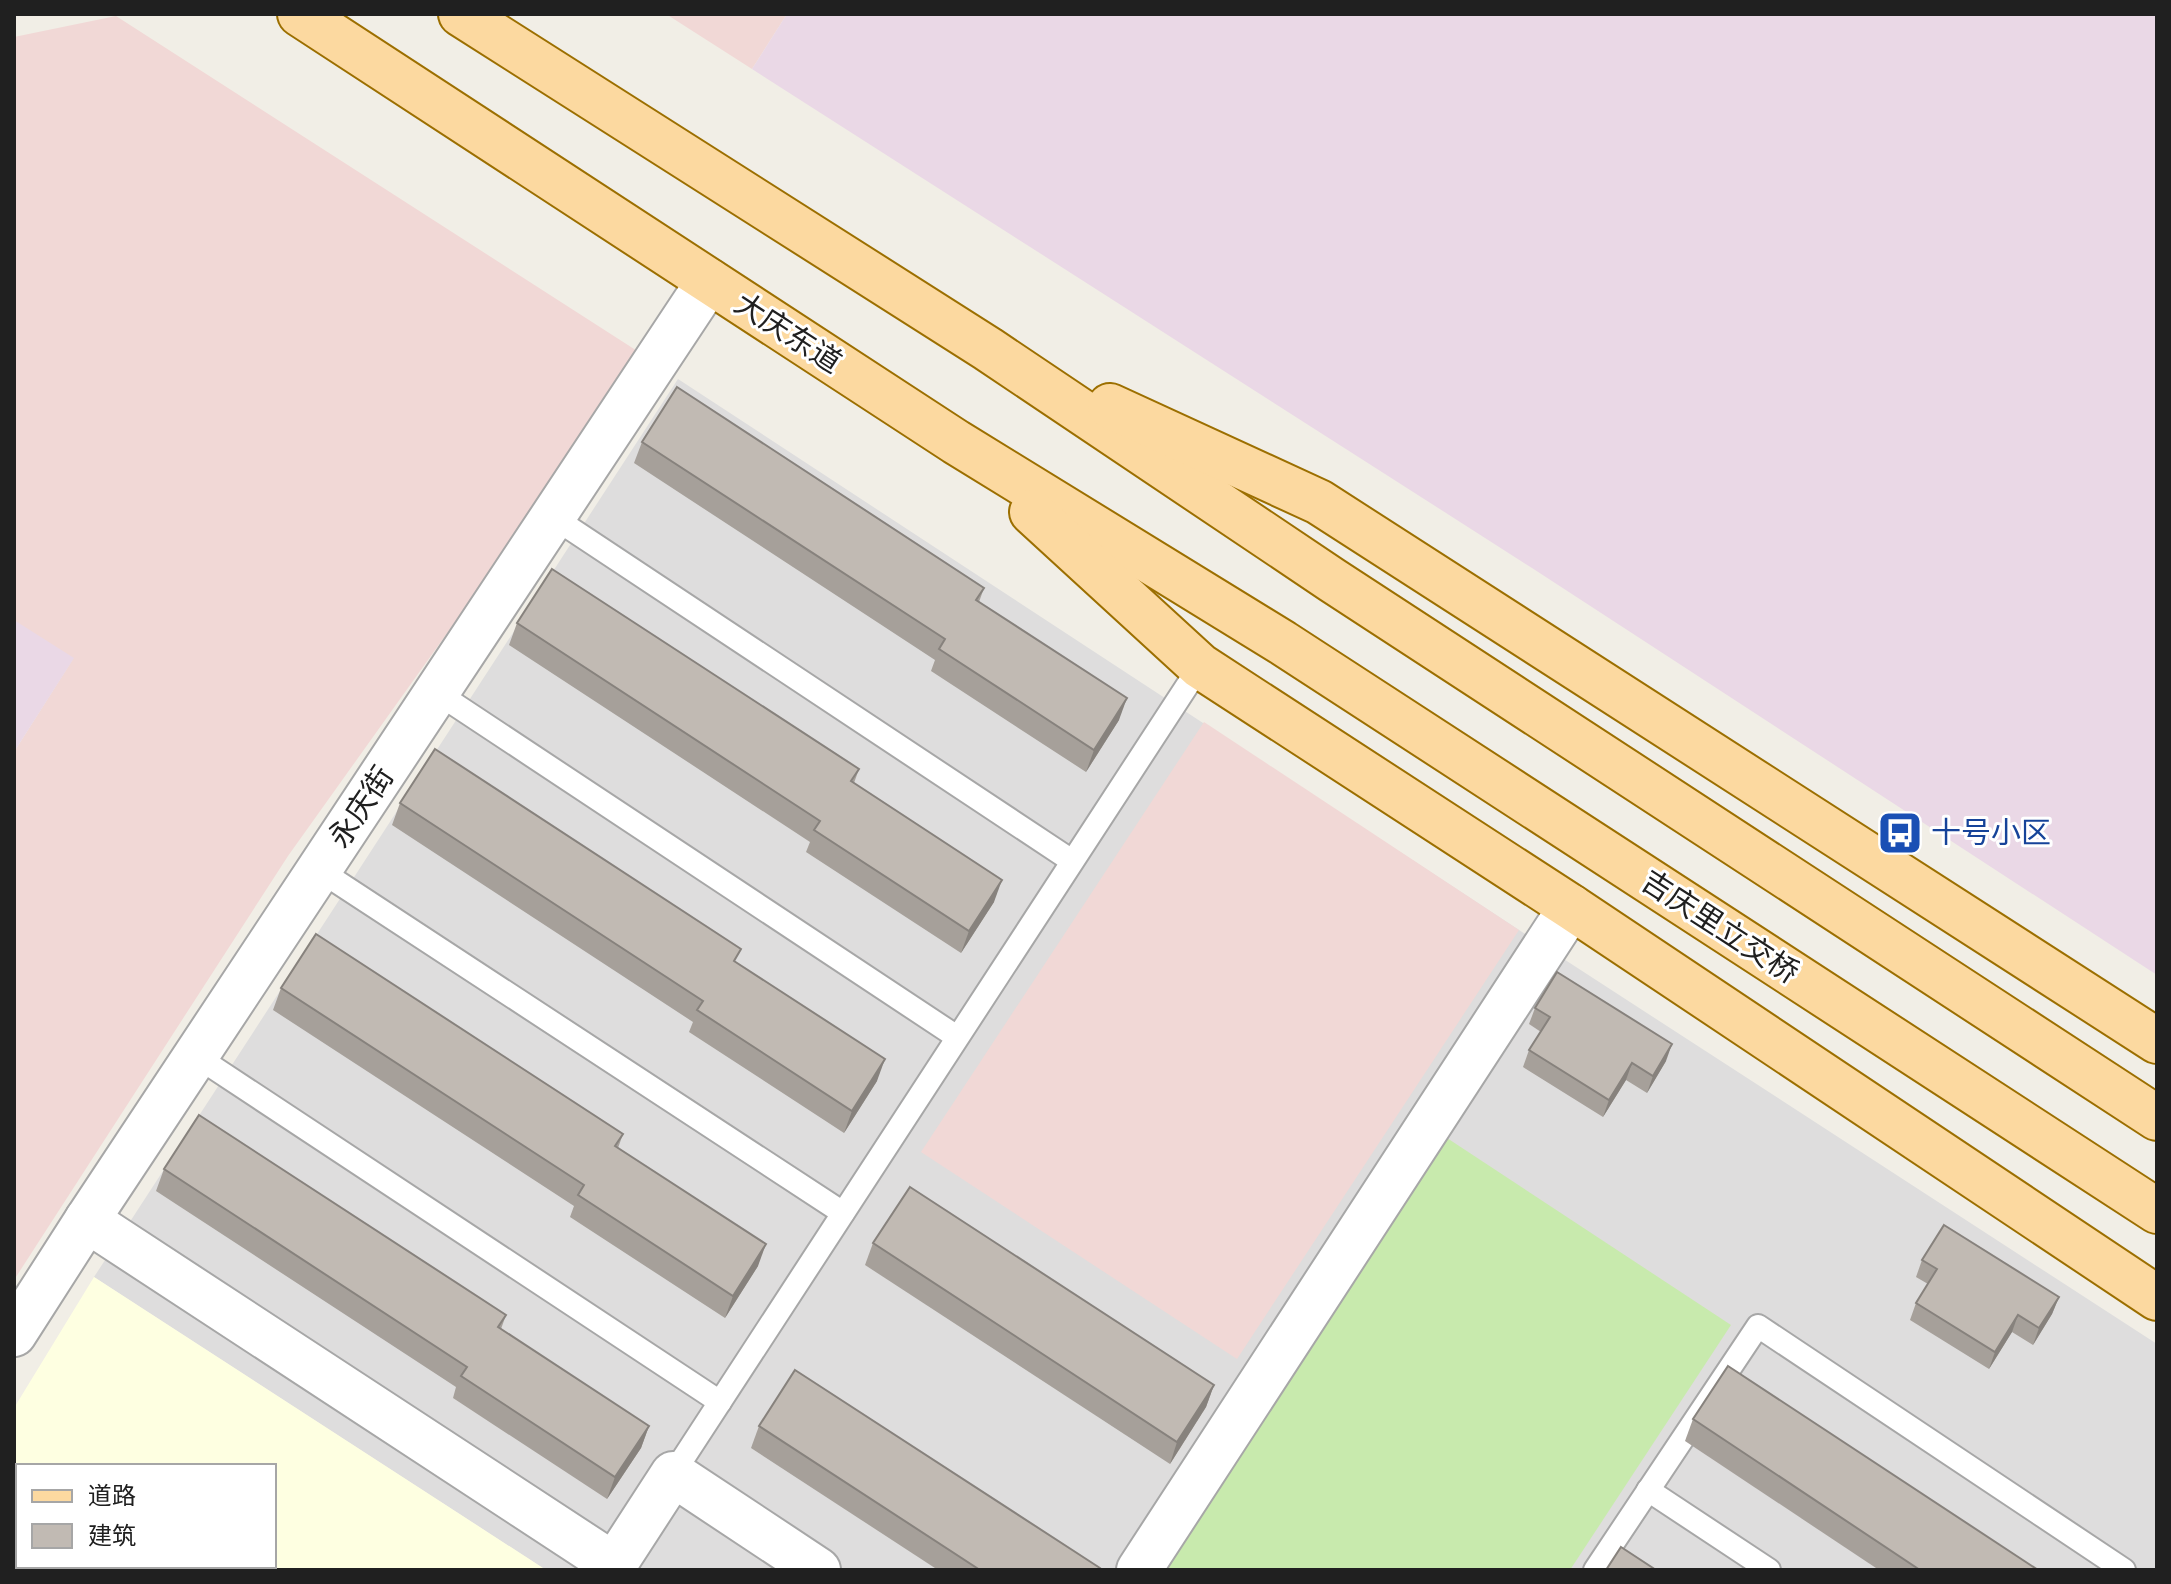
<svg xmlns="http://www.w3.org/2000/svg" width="2171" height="1584" font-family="Mulish,'Noto Sans SC',sans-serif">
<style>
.residential{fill:#dedddd}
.commercial{fill:#f1d8d6}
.industrial{fill:#ead8e6}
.education{fill:#feffe1;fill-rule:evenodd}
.grass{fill:#c8eaad}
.park{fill:#c4facb}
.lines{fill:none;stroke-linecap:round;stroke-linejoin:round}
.service-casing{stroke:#a7a7a7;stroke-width:26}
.minor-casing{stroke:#a7a7a7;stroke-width:48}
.primary-casing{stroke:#9c6f00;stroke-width:48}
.service{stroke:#fff;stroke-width:22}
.minor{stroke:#fff;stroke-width:44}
.primary{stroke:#fcd9a0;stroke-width:44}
.wall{fill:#a6a09a}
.shaded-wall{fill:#87827d}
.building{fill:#c1bab3;stroke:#87827d;stroke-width:2}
.labels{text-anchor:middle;stroke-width:6;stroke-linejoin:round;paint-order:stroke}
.street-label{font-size:30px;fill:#202020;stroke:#fff}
.transit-label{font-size:30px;fill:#164399;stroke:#fff;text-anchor:start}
</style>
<rect width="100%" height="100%" fill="#f1eee6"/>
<polygon class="residential" points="678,379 1519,930 2157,1344 2157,1570 546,1570 94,1277"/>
<g class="commercial">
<polygon points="666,14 787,14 752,69"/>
<polygon points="116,16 645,356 288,856 14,1280 14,752 73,659 14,621 14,37"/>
<polygon points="1204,722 1519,930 1237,1359 921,1152"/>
</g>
<g class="industrial">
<polygon points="787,14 2157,14 2157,975 1532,568 752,69"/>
<polygon points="14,620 74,658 14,752"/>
</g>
<path class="education" d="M 94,1277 L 546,1570 L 14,1570 L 14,1408 ZM 18,1466 L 274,1466 L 274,1566 L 18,1566 Z"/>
<polygon class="grass" points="1447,1138 1731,1325 1570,1570 1164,1570"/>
<polygon class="park" points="18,1529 18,1566 193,1566 199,1570 14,1570 14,1535"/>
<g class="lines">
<g class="service-casing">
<g id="service">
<polyline points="553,517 1072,861"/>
<polyline points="436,692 957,1037"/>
<polyline points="319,870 843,1213"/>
<polyline points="196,1056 720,1402"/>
<polyline points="673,1474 1200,666"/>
<polyline points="1648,1490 1769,1570"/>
<polyline points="1595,1570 1758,1326 2124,1570"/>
</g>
</g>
<g class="minor-casing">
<g id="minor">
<polyline points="87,1220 614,1565 673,1474 818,1570"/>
<polyline points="14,1334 87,1220 709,281"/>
<polyline points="1139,1570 1571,907"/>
</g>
</g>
<g class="primary-casing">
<g id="primary">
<polyline points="300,14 956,442 1283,643 2157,1211"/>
<polyline points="461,14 988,349 1332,580 2157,1118"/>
<polyline points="1110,406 1319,502 2157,1041"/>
<polyline points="1032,512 1200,666 1571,907 2157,1298"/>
</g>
</g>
<use href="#service" class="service"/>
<use href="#minor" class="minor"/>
<use href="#primary" class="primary"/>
</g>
<g class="wall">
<polygon points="642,442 984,588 979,602 1119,720 1086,772 931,671 935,660 634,463"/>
<polygon points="517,623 859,769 854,783 994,902 961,953 806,852 810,842 509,645"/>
<polygon points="400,803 736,963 877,1081 844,1133 689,1032 693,1022 392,825"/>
<polygon points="281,988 623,1134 618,1148 758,1266 725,1318 570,1217 574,1206 273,1010"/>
<polygon points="1535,1008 1666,1061 1647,1093 1626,1080 1603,1117 1523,1067 1529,1050 1541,1032 1529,1024"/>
<polygon points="164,1169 506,1315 501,1329 649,1426 641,1448 607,1499 453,1398 456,1387 156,1191"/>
<polygon points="873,1243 1214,1385 1206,1407 1170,1464 865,1265"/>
<polygon points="1922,1260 2059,1297 2052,1314 2033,1345 2012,1332 1989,1369 1910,1320 1916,1303 1928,1284 1916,1277"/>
<polygon points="1693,1419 2038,1570 1879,1570 1685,1441"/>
<polygon points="759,1426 1100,1570 938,1570 751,1448"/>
</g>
<g class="shaded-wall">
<polygon points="1127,698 1119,720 1086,772 1094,750"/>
<polygon points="1002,880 994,902 961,953 969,931"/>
<polygon points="1672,1044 1666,1061 1647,1093 1653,1076"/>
<polygon points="885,1059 877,1081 844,1133 852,1111"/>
<polygon points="1632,1063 1626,1080 1603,1117 1609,1100"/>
<polygon points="766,1244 758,1266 725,1318 733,1296"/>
<polygon points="2059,1297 2052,1314 2033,1345 2039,1328"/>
<polygon points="2018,1315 2012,1332 1989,1369 1995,1352"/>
<polygon points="1214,1385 1206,1407 1170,1464 1177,1442"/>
<polygon points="649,1426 641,1448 607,1499 615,1477"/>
</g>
<g class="building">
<polygon points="677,387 984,588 976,600 1127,698 1094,750 939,649 945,639 642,442"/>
<polygon points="552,569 859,769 851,781 1002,880 969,931 814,830 820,821 517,623"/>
<polygon points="435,749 741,949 734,961 885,1059 852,1111 697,1010 703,1001 400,803"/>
<polygon points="316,934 623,1134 615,1146 766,1244 733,1296 578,1195 584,1185 281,988"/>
<polygon points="1557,972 1672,1044 1653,1076 1632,1063 1609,1100 1529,1050 1550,1017 1535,1008"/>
<polygon points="199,1115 506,1315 498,1327 649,1426 615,1477 461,1376 467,1367 164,1169"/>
<polygon points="910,1187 1214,1385 1177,1442 873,1243"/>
<polygon points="1944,1225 2059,1297 2039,1328 2018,1315 1995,1352 1916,1303 1937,1269 1922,1260"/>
<polygon points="1728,1366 2038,1570 1920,1570 1693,1419"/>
<polygon points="795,1370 1100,1568 1099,1570 980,1570 759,1426"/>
<polygon points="1621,1547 1656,1570 1606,1570"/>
</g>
<defs>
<g id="bus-square" transform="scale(2.3)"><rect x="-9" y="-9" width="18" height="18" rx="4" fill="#1a4fb4" stroke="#fff"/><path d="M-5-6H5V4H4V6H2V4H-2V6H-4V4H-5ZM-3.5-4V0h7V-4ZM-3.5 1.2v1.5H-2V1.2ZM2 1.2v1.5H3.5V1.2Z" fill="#fff"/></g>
</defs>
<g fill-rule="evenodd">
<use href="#bus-square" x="1900" y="833"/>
</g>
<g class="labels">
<g class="street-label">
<text transform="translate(788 333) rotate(33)" y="10">大庆东道</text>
<text transform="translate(361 807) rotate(-56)" y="10">永庆街</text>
<text transform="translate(1720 927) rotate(33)" y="10">吉庆里立交桥</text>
</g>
<g class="transit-label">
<text x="1931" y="843">十号小区</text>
</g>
</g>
<rect width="2171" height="1584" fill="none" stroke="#202020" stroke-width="32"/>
<rect x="16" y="1464" width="260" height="104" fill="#ffffff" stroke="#a6a6a6" stroke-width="2"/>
<rect x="32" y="1490" width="40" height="12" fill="#fcd9a0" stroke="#a6a6a6" stroke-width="2"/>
<text x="88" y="1504" font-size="24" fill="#202020">道路</text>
<rect x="32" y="1524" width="40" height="24" fill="#c1bab3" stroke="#a6a6a6" stroke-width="2"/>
<text x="88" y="1544" font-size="24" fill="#202020">建筑</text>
</svg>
